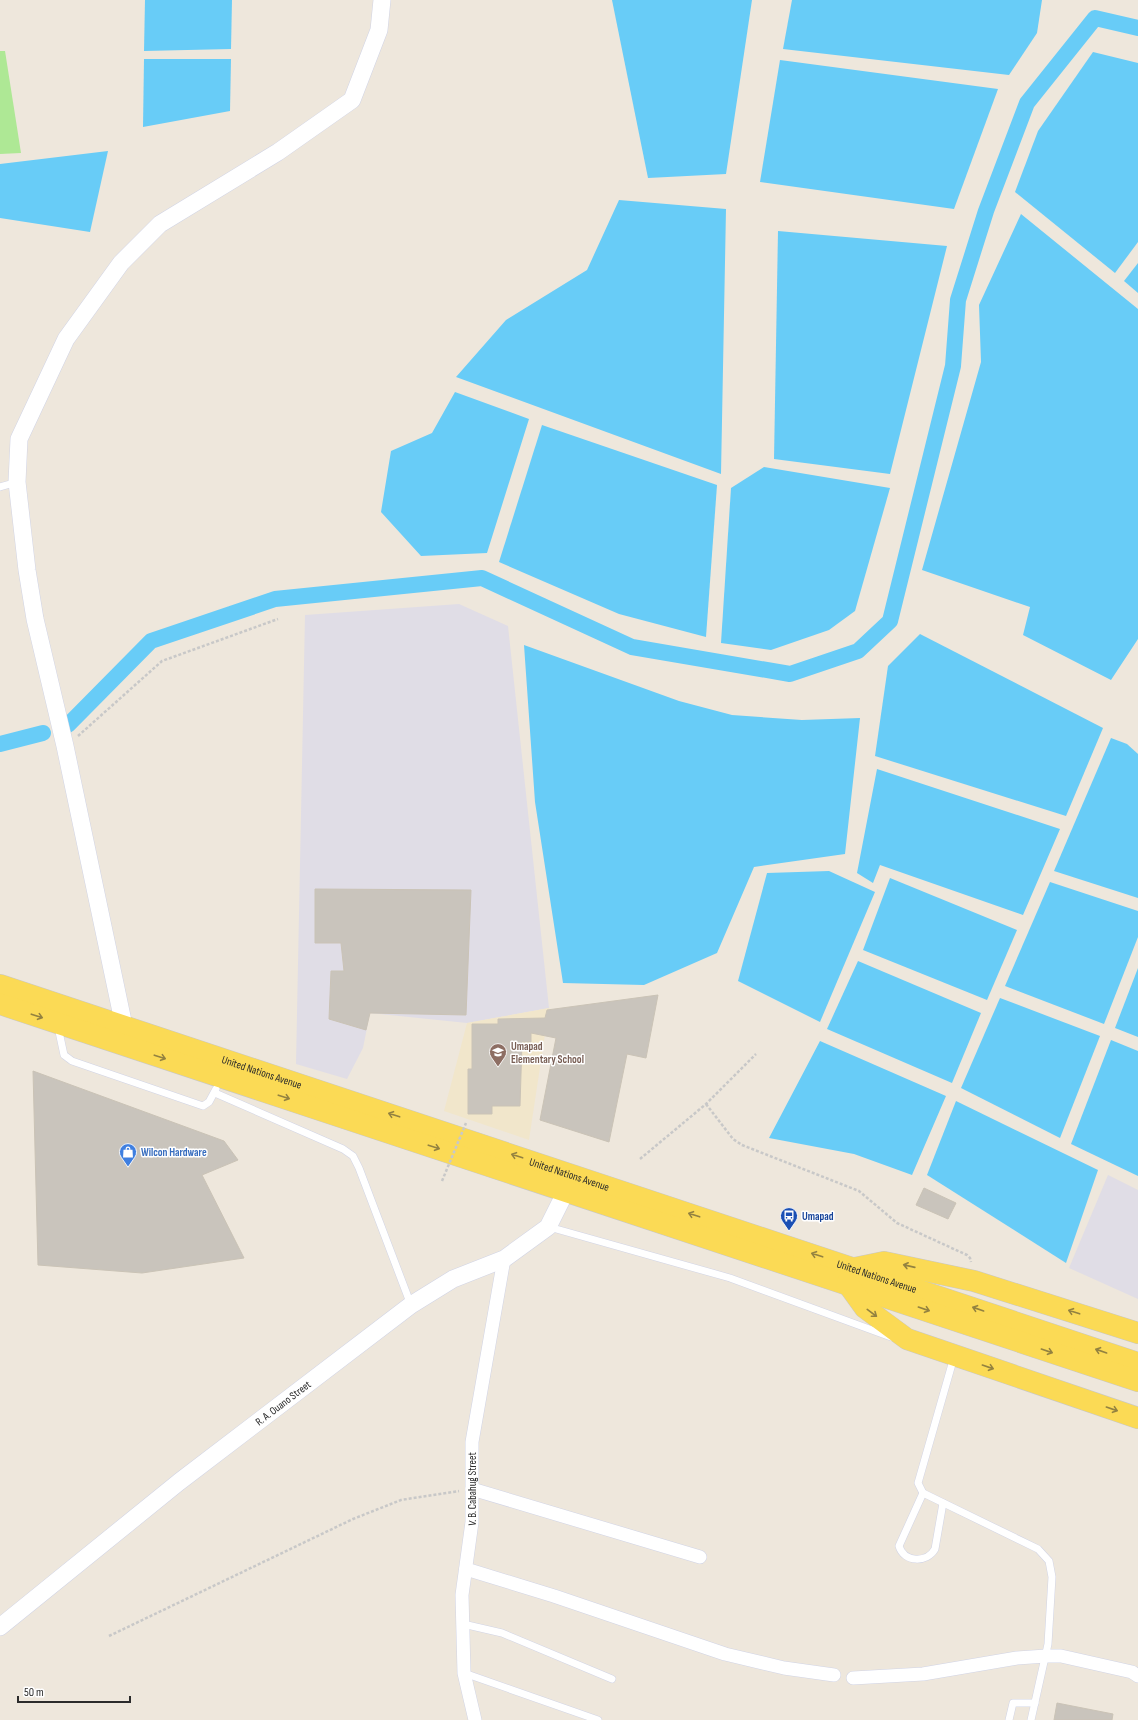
<svg xmlns="http://www.w3.org/2000/svg" width="1138" height="1720" font-family="'Sofia Sans Condensed',sans-serif">
<style>
.industrial{fill:#e0dde6}
.education{fill:#f1e6cb}
.green{fill:#aee895}
.water{fill:#68ccf7}
.lines{fill:none;stroke-linecap:round;stroke-linejoin:round}
.canal{stroke:#68ccf7;stroke-width:16}
.building{fill:#c9c4bc;stroke:#cac3b6}
.service-casing{stroke:#d1d4e5;stroke-width:8}
.minor-casing{stroke:#d1d4e5;stroke-width:14}
.tertiary-casing{stroke:#d1d4e5;stroke-width:18}
.primary-casing{stroke:#c8c8c8;stroke-width:22}
.path{stroke:#c8c8c8;stroke-width:2.5;stroke-dasharray:3 2;stroke-linecap:butt}
.service{stroke:#fff;stroke-width:7}
.minor{stroke:#fff;stroke-width:13}
.tertiary{stroke:#fff;stroke-width:17}
.primary{stroke:#fbda55;stroke-width:21}
.path-bridge{stroke:#c8c8c8;stroke-width:2.5;stroke-dasharray:3 2;stroke-linecap:butt}
.oneway{stroke:#938240}
.labels{text-anchor:middle;stroke-width:3;stroke-linejoin:round;paint-order:stroke}
.education-label{font-size:11px;font-weight:bold;fill:#785e54;stroke:#fff;text-anchor:start}
.street-label{font-size:11px;fill:#2b2b2b;stroke:#fff}
.shop-label{font-size:11px;font-weight:bold;fill:#366cbe;stroke:#fff;text-anchor:start}
.transit-label{font-size:11px;font-weight:bold;fill:#164399;stroke:#fff;text-anchor:start}
</style>
<rect width="100%" height="100%" fill="#eee7dc"/>
<g class="industrial">
<polygon points="459,604 508,626 549,1008 467,1023 370,1013 363,1048 347,1079 296,1064 305,615"/>
<polygon points="1108,1175 1138,1190 1138,1299 1069,1268"/>
</g>
<polygon class="education" points="549,1008 529,1140 444,1111 467,1023"/>
<polygon class="green" points="0,51 5,51 21,153 0,154"/>
<g class="water">
<polygon points="145,0 232,0 231,49 144,51"/>
<polygon points="612,0 752,0 726,174 648,178"/>
<polygon points="792,0 1042,0 1037,33 1009,75 783,49"/>
<polygon points="1093,52 1138,63 1138,242 1115,273 1015,192 1038,131"/>
<polygon points="144,59 231,59 230,111 143,127"/>
<polygon points="780,60 998,89 954,209 760,182"/>
<polygon points="108,151 90,232 0,218 0,164"/>
<polygon points="619,200 726,209 721,474 456,377 506,320 587,270"/>
<polygon points="1021,214 1138,309 1138,639 1111,680 1023,635 1030,607 922,570 981,362 979,305"/>
<polygon points="778,231 947,246 890,474 774,459"/>
<polygon points="1138,263 1138,293 1124,281"/>
<polygon points="455,392 529,419 487,553 421,556 381,512 391,451 432,433"/>
<polygon points="542,425 717,485 706,637 619,614 499,562"/>
<polygon points="764,467 890,488 855,611 829,630 771,650 721,643 731,488"/>
<polygon points="920,634 1103,728 1066,816 875,756 888,666"/>
<polygon points="524,645 679,701 732,715 802,720 860,718 845,854 754,867 717,953 644,985 563,983 535,802"/>
<polygon points="1111,738 1127,744 1138,754 1138,898 1054,871"/>
<polygon points="877,769 1060,829 1023,915 880,865 873,883 857,873"/>
<polygon points="829,871 875,892 820,1022 738,981 767,873"/>
<polygon points="890,878 1017,930 987,1000 863,950"/>
<polygon points="1050,882 1138,911 1138,937 1104,1024 1005,986"/>
<polygon points="858,961 981,1013 952,1083 827,1029"/>
<polygon points="1138,968 1138,1037 1115,1028"/>
<polygon points="1000,998 1100,1036 1060,1138 961,1088"/>
<polygon points="1111,1040 1138,1051 1138,1176 1071,1144"/>
<polygon points="820,1041 946,1096 912,1175 854,1154 769,1138"/>
<polygon points="956,1101 1098,1170 1066,1263 927,1175"/>
</g>
<g class="lines">
<g class="canal">
<polyline points="68,725 151,641 275,599 482,578 632,647 790,674 858,651 890,621 953,366 958,300 986,211 1027,103 1095,18 1138,28"/>
<polyline points="0,744 43,733"/>
</g>
</g>
<g class="building">
<polygon points="315,889 471,890 466,1015 370,1013 366,1030 329,1019 331,971 344,971 341,943 315,943"/>
<polygon points="658,995 646,1058 627,1054 609,1142 540,1120 556,1038 531,1033 531,1042 522,1042 520,1106 492,1106 492,1114 468,1114 468,1069 472,1069 472,1024 498,1024 498,1019 545,1018 547,1010"/>
<polygon points="33,1071 224,1141 238,1160 202,1175 244,1258 142,1273 38,1265"/>
<polygon points="924,1188 956,1203 948,1219 916,1205"/>
<polygon points="1057,1703 1113,1714 1112,1720 1054,1720"/>
</g>
<g class="lines">
<g class="service-casing">
<g id="service">
<polyline points="0,487 17,482"/>
<polyline points="58,1027 64,1055 72,1061 203,1106 209,1102 216,1089"/>
<polyline points="215,1093 343,1149 353,1156 359,1168 411,1305"/>
<polyline points="549,1227 730,1278 891,1337"/>
<polyline points="954,1357 918,1483 923,1493 1038,1549 1049,1561 1052,1577 1048,1644 1031,1720"/>
<path d="M 923,1493 L 899,1546 C 904,1563 927,1563 935,1549 L 943,1503"/>
<polyline points="463,1624 502,1633 612,1679"/>
<polyline points="464,1673 598,1720"/>
<polyline points="1009,1720 1013,1703 1035,1703"/>
</g>
</g>
<g class="minor-casing">
<g id="minor">
<polyline points="472,1489 700,1557"/>
<polyline points="466,1569 554,1596 725,1654 784,1668 834,1675"/>
<polyline points="853,1678 923,1674 1017,1658 1046,1656 1061,1656 1132,1672 1138,1676"/>
<path id="s1" d="M 475,1720 L 464,1673 L 462,1595 L 472,1522 L 472,1442 L 504,1259"/>
</g>
</g>
<g class="tertiary-casing">
<g id="tertiary">
<polyline points="124,1026 65,746 35,619 27,570 17,482 19,439 66,339 121,263 160,224 278,152 352,100 379,30 382,0"/>
<path id="s2" d="M 0,1627 L 179,1482 L 411,1305 L 453,1279 L 504,1259 L 548,1227 L 566,1191"/>
</g>
</g>
<g class="primary-casing">
<g id="primary">
<path id="s3" d="M 0,985 L 1138,1363"/>
<polyline points="0,1004 1138,1381"/>
<polyline points="855,1268 884,1262 974,1281 1138,1333"/>
<polyline points="847,1283 865,1308 907,1339 1138,1418"/>
</g>
</g>
<g class="path">
<polyline points="78,736 162,661 278,619"/>
<polyline points="706,1104 733,1139 742,1145 859,1191 897,1223 967,1255 970,1258 971,1262"/>
<polyline points="640,1159 706,1104 756,1054"/>
<polyline points="109,1636 353,1519 401,1500 459,1491"/>
</g>
<use href="#service" class="service"/>
<use href="#minor" class="minor"/>
<use href="#tertiary" class="tertiary"/>
<use href="#primary" class="primary"/>
<polyline class="path-bridge" points="442,1181 466,1123"/>
</g>
<defs><path id="oneway-shaft" d="M-6 0H5M1.5-3L5.5 0L1.5 3" fill="none" stroke-width="1.6" stroke-linecap="round" stroke-linejoin="round"/></defs>
<g class="oneway">
<use href="#oneway-shaft" transform="translate(37 1016) rotate(18)"/>
<use href="#oneway-shaft" transform="translate(160 1057) rotate(18)"/>
<use href="#oneway-shaft" transform="translate(284 1097) rotate(18)"/>
<use href="#oneway-shaft" transform="translate(394 1115) rotate(-162)"/>
<use href="#oneway-shaft" transform="translate(434 1147) rotate(18)"/>
<use href="#oneway-shaft" transform="translate(517 1156) rotate(-162)"/>
<use href="#oneway-shaft" transform="translate(694 1215) rotate(-162)"/>
<use href="#oneway-shaft" transform="translate(817 1255) rotate(-162)"/>
<use href="#oneway-shaft" transform="translate(909 1266) rotate(-167)"/>
<use href="#oneway-shaft" transform="translate(924 1309) rotate(19)"/>
<use href="#oneway-shaft" transform="translate(978 1309) rotate(-161)"/>
<use href="#oneway-shaft" transform="translate(1074 1312) rotate(-162)"/>
<use href="#oneway-shaft" transform="translate(872 1313) rotate(37)"/>
<use href="#oneway-shaft" transform="translate(1047 1351) rotate(19)"/>
<use href="#oneway-shaft" transform="translate(1101 1351) rotate(-161)"/>
<use href="#oneway-shaft" transform="translate(988 1367) rotate(19)"/>
<use href="#oneway-shaft" transform="translate(1112 1409) rotate(19)"/>
</g>
<defs>
<g id="school-pin" transform="scale(0.9)"><path d="M0 17L-7.5 6A9.5 9.5 0 1 1 7.5 6Z" fill="#8d6e63" stroke="#fff"/><path d="M0-5L7-2L0 1L-7-2ZM-4 1L0 2.5L4 1V4Q0 6-4 4Z" fill="#fff"/></g>
<g id="shop-pin" transform="scale(0.9)"><path d="M0 17L-7.5 6A9.5 9.5 0 1 1 7.5 6Z" fill="#3f7fe0" stroke="#fff"/><path d="M-5-2.5h2.3a2.7 3.5 0 0 1 5.4 0H5L5.5 6h-11ZM-1.5-2.5h3a1.5 2.3 0 0 0-3 0Z" fill="#fff"/></g>
<g id="bus-pin" transform="scale(0.9)"><path d="M0 17L-7.5 6A9.5 9.5 0 1 1 7.5 6Z" fill="#1a4fb4" stroke="#fff"/><path d="M-5-6H5V4H4V6H2V4H-2V6H-4V4H-5ZM-3.5-4V0h7V-4ZM-3.5 1.2v1.5H-2V1.2ZM2 1.2v1.5H3.5V1.2Z" fill="#fff"/></g>
</defs>
<g fill-rule="evenodd">
<use href="#school-pin" x="498" y="1052"/>
<use href="#shop-pin" x="128" y="1152"/>
<use href="#bus-pin" x="789" y="1216"/>
</g>
<g class="labels">
<g class="education-label">
<text x="511" y="1050">Umapad<tspan x="511" dy="13">Elementary School</tspan></text>
</g>
<g class="street-label">
<text dy="4" stroke="none"><textPath href="#s3" startOffset="276">United Nations Avenue</textPath></text>
<text dy="4" stroke="none"><textPath href="#s3" startOffset="600">United Nations Avenue</textPath></text>
<text dy="4" stroke="none"><textPath href="#s3" startOffset="924">United Nations Avenue</textPath></text>
<text dy="4" stroke="none"><textPath href="#s2" startOffset="361">R. A. Ouano Street</textPath></text>
<text dy="4" stroke="none"><textPath href="#s1" startOffset="233">V. B. Cabahug Street</textPath></text>
</g>
<g class="shop-label">
<text x="141" y="1156">Wilcon Hardware</text>
</g>
<g class="transit-label">
<text x="802" y="1220">Umapad</text>
</g>
</g>
<path d="M18 1696v6h112v-6" fill="none" stroke="#2b2b2b" stroke-width="2"/>
<text x="24" y="1696" font-size="12" fill="#2b2b2b" stroke="#ffffff" stroke-width="3" paint-order="stroke">50 m</text>
</svg>
